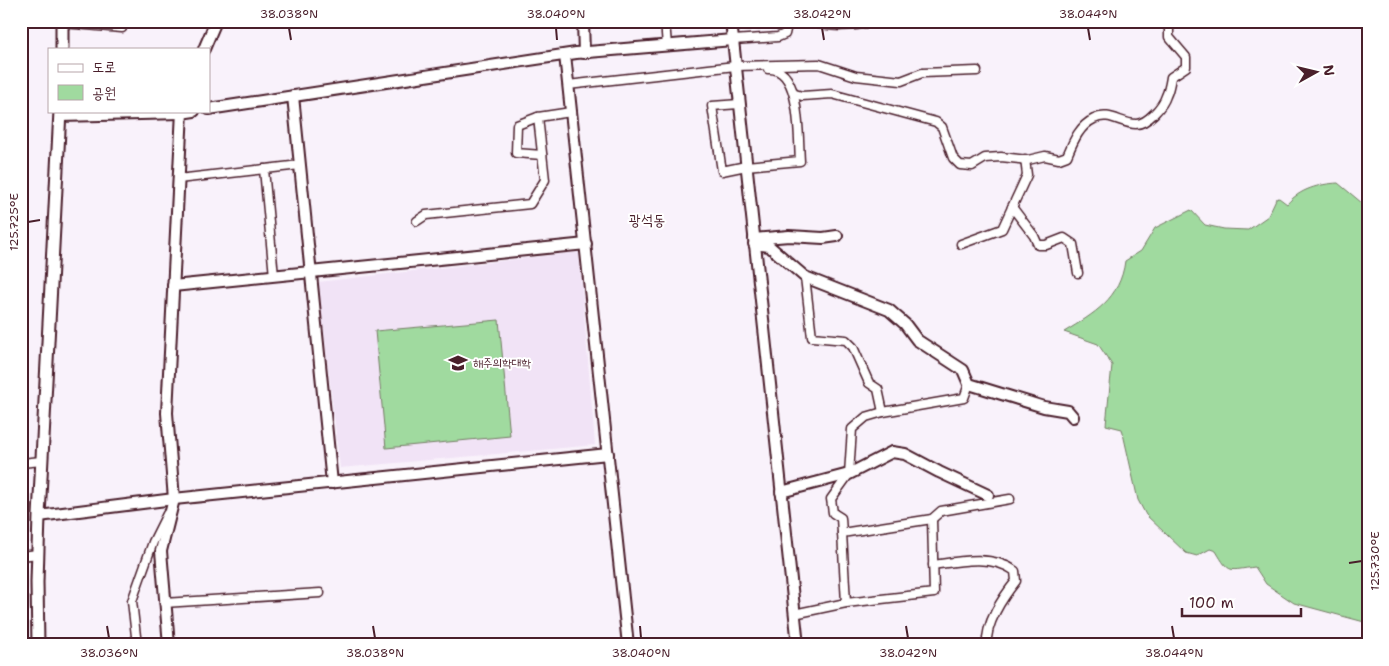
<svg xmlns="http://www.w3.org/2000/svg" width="1389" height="666" font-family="'Shantell Sans','Poor Story',sans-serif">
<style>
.built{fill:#f1e3f6}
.green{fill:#a0da9f;stroke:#757c65}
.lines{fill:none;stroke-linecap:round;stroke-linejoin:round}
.street-casing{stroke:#4a1f2b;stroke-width:11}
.secondary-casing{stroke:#4a1f2b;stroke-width:14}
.primary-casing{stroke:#4a1f2b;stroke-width:15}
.street{stroke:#fff;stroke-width:8}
.secondary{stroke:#fff;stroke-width:10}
.primary{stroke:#fff;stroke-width:11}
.ticks{fill:none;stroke:#4a1f2b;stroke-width:2}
.labels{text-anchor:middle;stroke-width:4;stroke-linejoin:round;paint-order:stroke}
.poi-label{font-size:12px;fill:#4a1f2b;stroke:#fff;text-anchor:start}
.quarter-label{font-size:15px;fill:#4a1f2b;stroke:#fff}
.neatline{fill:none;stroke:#4a1f2b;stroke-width:2}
.ticks-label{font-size:12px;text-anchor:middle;fill:#4a1f2b}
</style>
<rect width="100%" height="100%" fill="#f9f2fb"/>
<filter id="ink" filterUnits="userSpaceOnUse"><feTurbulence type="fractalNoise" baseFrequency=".02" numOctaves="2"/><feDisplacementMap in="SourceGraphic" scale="10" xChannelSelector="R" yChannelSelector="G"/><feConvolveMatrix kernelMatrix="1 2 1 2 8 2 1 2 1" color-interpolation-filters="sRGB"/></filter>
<g filter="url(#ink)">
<polygon class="built" points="579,252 595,445 340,468 318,282"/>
<g class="green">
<path d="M 1338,183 L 1362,203 L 1368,203 L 1368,623 L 1294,603 L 1266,584 L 1255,567 C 1229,570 1230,575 1216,551 L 1210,549 L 1197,556 L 1186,553 L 1146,515 L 1138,500 L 1122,429 L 1106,425 L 1112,365 L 1098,344 L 1064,332 C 1095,313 1120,299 1125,261 L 1141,251 L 1155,228 L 1191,210 L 1205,225 L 1224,229 L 1248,230 L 1268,216 L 1276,199 L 1279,198 L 1287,204 C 1300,189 1319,184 1338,183 Z"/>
<polygon points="499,320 510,436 386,448 375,331"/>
</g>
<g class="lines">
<g class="street-casing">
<g id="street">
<polyline points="665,21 667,46"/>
<path d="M 805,21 C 833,28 850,27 878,21"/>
<polyline points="62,23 122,28 122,21"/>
<polyline points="733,40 778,37 785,34 788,21"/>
<polyline points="568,85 735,66 819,64 856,76 901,81 922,73 977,71"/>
<path d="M 795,94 L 802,96 L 832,94 L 936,122 L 942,127 L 953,158 L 960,165 L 972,166 L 985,158 L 1001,157 L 1028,160 L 1045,156 L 1059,159 L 1067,156 C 1073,142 1079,126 1094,119 C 1109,111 1121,124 1136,124 C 1147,124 1163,106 1166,96 C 1169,90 1170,83 1171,77 L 1186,67 L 1186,57 L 1169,37 L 1169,21"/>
<path d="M 739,104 L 712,106 L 722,171 L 746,166 L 800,161 C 798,139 802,66 768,69"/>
<polyline points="538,117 517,125 516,153 542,155"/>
<polyline points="264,169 274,276"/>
<polyline points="178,179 300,165"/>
<polyline points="1012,207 1034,236 1038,245 1046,245 1064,238 1073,244 1078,273"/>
<polyline points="417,221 426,215 530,204 545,180 538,117 571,112"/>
<polyline points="961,244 1002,229 1027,175 1025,159"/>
<polyline points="805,277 812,337 846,340 853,347 869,383 878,389 883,412"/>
<polyline points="21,463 42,461"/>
<polyline points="842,533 841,518 833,513 831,499 849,474 852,429 866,417 883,412 964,398 969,384"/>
<polyline points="21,556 38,554"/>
<path d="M 933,565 C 959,561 993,554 1015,571 L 1016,581 C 1003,597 985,624 987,645"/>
<polyline points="164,603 320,593"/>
<polyline points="846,603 842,533 932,519 941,511 1010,499"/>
<polyline points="794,614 846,603 934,593 932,519"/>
<polyline points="137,645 132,601 153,542 167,514"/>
</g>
</g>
<g class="secondary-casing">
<g id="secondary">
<polyline points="583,21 584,53"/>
<polyline points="731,21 798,645"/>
<polyline points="204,49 216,21"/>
<polyline points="565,55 628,645"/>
<polyline points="293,96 332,483"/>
<polyline points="209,109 576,53 733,40"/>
<polyline points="60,116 181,113 194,111"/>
<polyline points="754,239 789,236 823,238 837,236"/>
<polyline points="754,244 769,246 805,277 889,310 905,324 917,340 963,370 969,384 1044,407 1068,411 1073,417"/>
<polyline points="173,286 586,244"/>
<polyline points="781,492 849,474 892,452 905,454 939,472 988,495"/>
<polyline points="39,516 174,499 608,454"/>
<polyline points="169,645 161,551 174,499 167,413 182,111"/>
</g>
</g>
<g class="primary-casing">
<g id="primary">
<polyline points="62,49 62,21"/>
<polyline points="38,645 37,582 39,516 60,111"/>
</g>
</g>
<use href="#street" class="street"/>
<use href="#secondary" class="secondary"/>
<use href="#primary" class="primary"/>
</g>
</g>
<path class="ticks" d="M 289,28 L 291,40M 556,28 L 557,40M 822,28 L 824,40M 1088,28 L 1090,40M 28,222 L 40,220M 1349,563 L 1362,561M 107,626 L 109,638M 373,626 L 375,638M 640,626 L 641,638M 906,626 L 908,638M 1172,626 L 1174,638"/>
<defs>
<g id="university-bare" transform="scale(1.5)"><path d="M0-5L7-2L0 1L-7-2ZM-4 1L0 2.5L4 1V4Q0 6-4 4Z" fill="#4a1f2b" stroke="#fff" stroke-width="2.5" paint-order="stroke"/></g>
</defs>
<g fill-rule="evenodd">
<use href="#university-bare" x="458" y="363"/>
</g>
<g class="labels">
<g class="poi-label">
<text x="473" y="367">해주의학대학</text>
</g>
<g class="quarter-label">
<text x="647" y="225">광석동</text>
</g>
</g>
<rect width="1389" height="666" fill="none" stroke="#fff" stroke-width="55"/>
<rect x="48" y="48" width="162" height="65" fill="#ffffff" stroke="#b7a5aa"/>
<rect x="58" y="64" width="25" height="8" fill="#ffffff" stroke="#b7a5aa"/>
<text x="92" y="72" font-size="15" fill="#4a1f2b">도로</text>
<rect x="58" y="85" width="25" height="15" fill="#a0da9f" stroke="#b7a5aa"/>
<text x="92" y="98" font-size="15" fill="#4a1f2b">공원</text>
<g transform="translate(1316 72) rotate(82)" stroke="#ffffff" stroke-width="4" paint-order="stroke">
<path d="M0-4L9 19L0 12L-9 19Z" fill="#4a1f2b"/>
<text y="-8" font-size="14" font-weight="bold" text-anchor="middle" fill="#4a1f2b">N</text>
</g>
<path d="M1182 608v8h119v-8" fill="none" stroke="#4a1f2b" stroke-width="2.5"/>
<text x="1189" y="608" font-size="15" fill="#4a1f2b" stroke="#ffffff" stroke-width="4" paint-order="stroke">100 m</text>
<rect x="28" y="28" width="1334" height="610" class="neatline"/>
<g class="ticks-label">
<text x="289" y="18">38.038°N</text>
<text x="556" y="18">38.040°N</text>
<text x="822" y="18">38.042°N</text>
<text x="1088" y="18">38.044°N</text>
<text transform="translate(14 222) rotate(-90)" y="4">125.725°E</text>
<text transform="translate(1375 561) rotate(-90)" y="4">125.730°E</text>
<text x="109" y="657">38.036°N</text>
<text x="375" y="657">38.038°N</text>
<text x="641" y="657">38.040°N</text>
<text x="908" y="657">38.042°N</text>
<text x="1174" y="657">38.044°N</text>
</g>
</svg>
